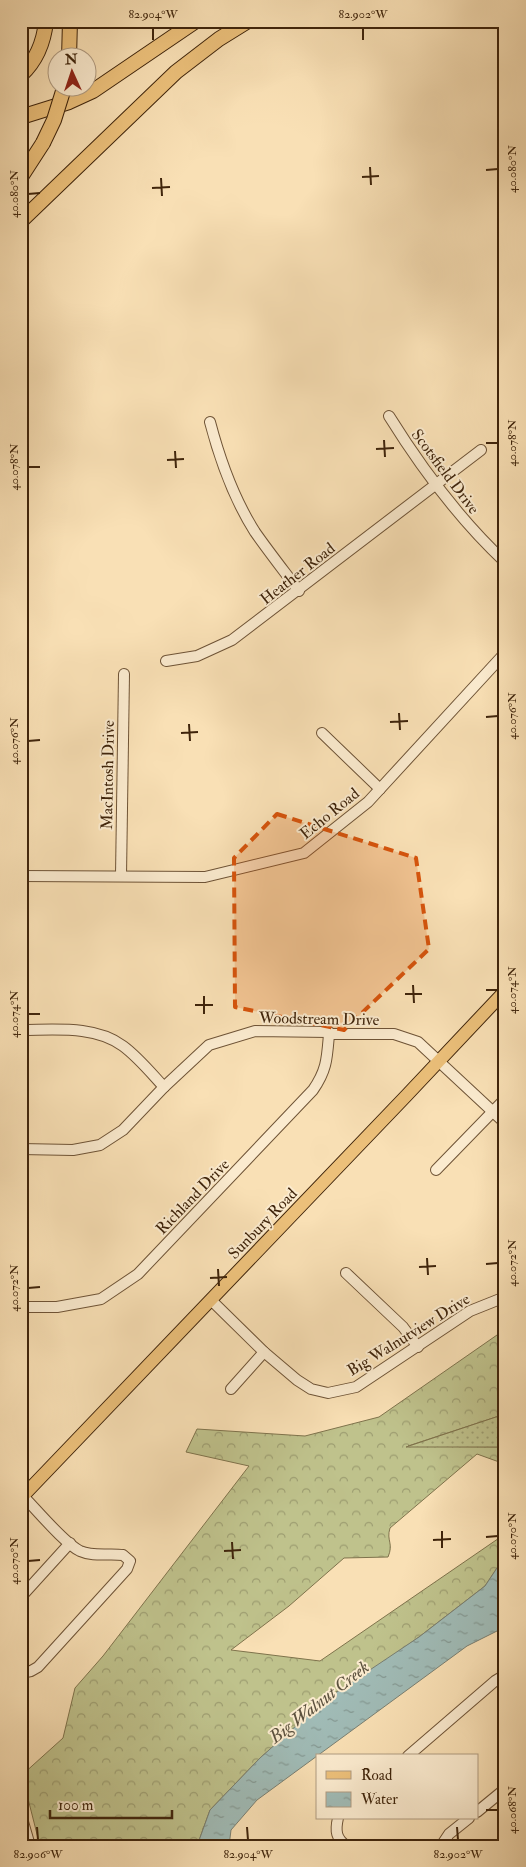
<svg xmlns="http://www.w3.org/2000/svg" width="526" height="1867" font-family="'IM FELL Double Pica',serif">
<style>
.forest{fill:url(#forest-crowns);stroke:#7f734c}
.park{fill:url(#park-dots);stroke:#7f734c}
.water{fill:url(#water-ripples);stroke:#797f72}
.lines{fill:none;stroke-linecap:round;stroke-linejoin:round}
.minor-casing{stroke:#6e5336;stroke-width:12}
.major-casing{stroke:#3f240b;stroke-width:14}
.highway-casing{stroke:#3f240b;stroke-width:16}
.minor{stroke:#fbebcf;stroke-width:10}
.major{stroke:#ecc07a;stroke-width:12}
.highway{stroke:#ecc07a;stroke-width:14}
.highway-bridge-casing{stroke:#3f240b;stroke-width:16;stroke-linecap:butt}
.highway-bridge{stroke:#ecc07a;stroke-width:14}
.marked{fill:#d7540c;fill-opacity:0.2;stroke:#d7540c;stroke-width:4;stroke-dasharray:10 6;stroke-linejoin:round}
.ticks{fill:none;stroke:#3f240b;stroke-width:2}
.labels{text-anchor:middle;stroke-width:4;stroke-linejoin:round;paint-order:stroke}
.street-label{font-size:16px;fill:#3f240b;stroke:#fbebcf}
.water-label{font-size:18px;font-style:italic;fill:#5c513e;stroke:#fbebcf}
.neatline{fill:none;stroke:#3f240b;stroke-width:2}
.ticks-label{font-size:12px;text-anchor:middle;fill:#3f240b}
</style>
<defs>
<pattern id="forest-crowns" width="20" height="18" patternUnits="userSpaceOnUse" patternTransform="scale(1.25)"><rect width="20" height="18" fill="#bfc28c"/><path d="M2 6a3 3 0 1 1 6 0M12 15a3 3 0 1 1 6 0" fill="none" stroke="#9d9d71"/></pattern>
<pattern id="park-dots" width="8" height="8" patternUnits="userSpaceOnUse" patternTransform="scale(1.25)"><rect width="8" height="8" fill="#bfc28c"/><path d="M2 2h.1M6 6h.1" fill="none" stroke="#9d9d71" stroke-width="1.8" stroke-linecap="round"/></pattern>
<pattern id="water-ripples" width="26" height="14" patternUnits="userSpaceOnUse" patternTransform="scale(1.25)"><rect width="26" height="14" fill="#a0bbb6"/><path d="M2 4q2-2 4 0t4 0M15 11q2-2 4 0t4 0" fill="none" stroke="#849892"/></pattern>
</defs>
<rect width="100%" height="100%" fill="#f9e0b5"/>
<filter id="stains"><feTurbulence type="fractalNoise" baseFrequency=".004" numOctaves="4"/><feColorMatrix values="0 0 0 0 .2 0 0 0 0 .09 0 0 0 0 .02 0 0 0 .5 -.17"/></filter>
<radialGradient id="worn" r=".72"><stop offset=".6" stop-color="#630" stop-opacity="0"/><stop offset="1" stop-color="#630" stop-opacity=".3"/></radialGradient>
<path class="forest" d="M 497,1335 L 505,1335 L 505,1414 L 408,1446 L 505,1447 L 505,1462 L 502,1463 L 477,1454 L 390,1528 C 386,1541 394,1543 388,1557 L 344,1558 L 289,1606 L 231,1650 L 320,1661 L 505,1534 L 505,1556 L 485,1586 L 419,1637 L 371,1671 L 336,1692 L 260,1758 L 210,1810 L 197,1846 L 40,1846 L 22,1775 L 63,1738 L 75,1688 L 103,1656 L 249,1466 L 186,1452 L 197,1429 L 305,1436 L 379,1417 Z"/>
<polygon class="park" points="505,1414 505,1447 406,1447"/>
<polygon class="water" points="505,1556 505,1627 467,1646 257,1800 231,1830 229,1846 197,1846 210,1810 260,1758 325,1700 419,1637 485,1586"/>
<g class="lines">
<g class="minor-casing">
<g id="minor">
<path d="M 389,416 C 422,469 459,519 505,562"/>
<path d="M 210,422 C 220,460 234,499 255,532 C 269,552 284,571 299,591"/>
<polyline points="166,661 197,656 232,640 481,450"/>
<polyline points="322,733 380,789"/>
<polyline points="21,876 205,877 304,853 368,802 505,653"/>
<polyline points="121,876 124,674"/>
<path d="M 21,1030 C 54,1030 95,1025 123,1046 C 138,1057 151,1073 164,1087"/>
<polyline points="21,1149 73,1150 100,1145 123,1130 164,1087 209,1045 255,1031 329,1032 329,1034 394,1034 418,1042 505,1123"/>
<polyline points="436,1170 505,1099"/>
<polyline points="346,1273 403,1327 418,1347"/>
<polyline points="211,1300 264,1352 297,1380 311,1389 328,1393 356,1387 470,1311 505,1297"/>
<path d="M 21,1307 L 57,1307 L 101,1299 L 138,1274 L 313,1090 C 327,1070 327,1058 329,1034"/>
<polyline points="231,1389 264,1352"/>
<polyline points="21,1597 70,1543"/>
<path d="M 21,1673 L 31,1671 L 38,1667 L 127,1569 L 130,1561 L 123,1555 C 110,1553 93,1557 80,1551 C 64,1543 37,1510 23,1496"/>
<polyline points="408,1756 495,1681 505,1675"/>
<polyline points="477,1812 505,1789"/>
<polyline points="21,1815 30,1846"/>
<path d="M 338,1818 C 335,1831 336,1839 347,1846"/>
<polyline points="441,1846 449,1834 469,1818"/>
</g>
</g>
<g class="major-casing">
<polyline id="major" points="21,1498 406,1096 505,991"/>
</g>
<g class="highway-casing">
<g id="highway">
<polyline points="69,58 70,21"/>
<path d="M 21,75 C 36,61 44,41 46,21"/>
<polyline points="21,117 69,102 93,91 196,21"/>
<polyline points="21,177 43,143"/>
<polyline points="21,221 176,72 219,39 248,21"/>
</g>
</g>
<use href="#minor" class="minor"/>
<use href="#major" class="major"/>
<use href="#highway" class="highway"/>
<g class="highway-bridge-casing">
<polyline id="highway-bridge" points="43,143 54,120 64,88"/>
</g>
<use href="#highway-bridge" class="highway-bridge"/>
</g>
<path class="marked" d="M 277,814 L 416,858 L 429,949 L 344,1030 L 235,1007 L 234,858 Z"/>
<path class="ticks" d="M 153,28 L 153,40M 363,28 L 363,40M 370,167 L 371,185M 486,170 L 498,169M 362,177 L 379,176M 161,178 L 162,196M 152,188 L 170,187M 28,194 L 40,193M 384,440 L 385,457M 486,443 L 498,443M 376,449 L 394,448M 175,451 L 176,468M 167,460 L 184,459M 28,467 L 40,467M 399,713 L 400,730M 486,717 L 498,716M 390,722 L 408,721M 189,724 L 190,741M 181,733 L 198,732M 28,741 L 40,740M 413,985 L 414,1003M 486,990 L 498,990M 405,994 L 422,994M 204,996 L 204,1014M 195,1005 L 213,1005M 28,1014 L 40,1014M 427,1258 L 428,1275M 486,1264 L 498,1263M 419,1267 L 436,1266M 218,1269 L 219,1286M 210,1278 L 227,1277M 28,1288 L 40,1287M 442,1531 L 442,1548M 486,1537 L 498,1536M 433,1540 L 451,1539M 232,1542 L 233,1559M 224,1551 L 241,1550M 28,1561 L 40,1560M 486,1810 L 498,1810M 37,1827 L 38,1840M 247,1827 L 248,1840M 457,1827 L 458,1840"/>
<g class="labels">
<g class="street-label">
<text transform="translate(446 471) rotate(53)" y="6">Scotsfield Drive</text>
<text transform="translate(297 573) rotate(-38)" y="6">Heather Road</text>
<text transform="translate(107 775) rotate(-89)" y="6">MacIntosh Drive</text>
<text transform="translate(329 813) rotate(-39)" y="6">Echo Road</text>
<text transform="translate(319 1018) rotate(1)" y="6">Woodstream Drive</text>
<text transform="translate(192 1196) rotate(-46)" y="6">Richland Drive</text>
<text transform="translate(262 1223) rotate(-46)" y="6">Sunbury Road</text>
<text transform="translate(408 1334) rotate(-32)" y="6">Big Walnutview Drive</text>
</g>
<g class="water-label">
<text transform="translate(319 1702) rotate(-38)" y="6">Big Walnut Creek</text>
</g>
</g>
<rect width="526" height="1867" fill="none" stroke="#f9e0b5" stroke-width="55"/>
<rect x="316" y="1754" width="162" height="65" fill="#fbebcf" stroke="#b09b81"/>
<rect x="326" y="1771" width="25" height="8" fill="#ecc07a" stroke="#b09b81"/>
<text x="361" y="1780" font-size="15" fill="#3f240b">Road</text>
<rect x="326" y="1792" width="25" height="15" fill="url(#water-ripples)" stroke="#b09b81"/>
<text x="361" y="1804" font-size="15" fill="#3f240b">Water</text>
<g transform="translate(72 72) rotate(357)"><circle r="24" fill="#fbebcf" stroke="#b09b81"/>
<path d="M0-4L9 19L0 12L-9 19Z" fill="#8f2418"/>
<text y="-8" font-size="14" font-weight="bold" text-anchor="middle" fill="#3f240b">N</text>
</g>
<path d="M50 1810v8h122v-8" fill="none" stroke="#3f240b" stroke-width="2.5"/>
<text x="58" y="1810" font-size="15" fill="#3f240b" stroke="#fbebcf" stroke-width="4" paint-order="stroke">100 m</text>
<rect x="28" y="28" width="470" height="1812" class="neatline"/>
<g class="ticks-label">
<text x="153" y="18">82.904°W</text>
<text x="363" y="18">82.902°W</text>
<text transform="translate(512 169) rotate(-90)" y="4">40.080°N</text>
<text transform="translate(14 194) rotate(-90)" y="4">40.080°N</text>
<text transform="translate(512 443) rotate(-90)" y="4">40.078°N</text>
<text transform="translate(14 467) rotate(-90)" y="4">40.078°N</text>
<text transform="translate(512 716) rotate(-90)" y="4">40.076°N</text>
<text transform="translate(14 741) rotate(-90)" y="4">40.076°N</text>
<text transform="translate(512 990) rotate(-90)" y="4">40.074°N</text>
<text transform="translate(14 1014) rotate(-90)" y="4">40.074°N</text>
<text transform="translate(512 1263) rotate(-90)" y="4">40.072°N</text>
<text transform="translate(14 1288) rotate(-90)" y="4">40.072°N</text>
<text transform="translate(512 1536) rotate(-90)" y="4">40.070°N</text>
<text transform="translate(14 1561) rotate(-90)" y="4">40.070°N</text>
<text transform="translate(512 1810) rotate(-90)" y="4">40.068°N</text>
<text x="38" y="1858">82.906°W</text>
<text x="248" y="1858">82.904°W</text>
<text x="458" y="1858">82.902°W</text>
</g>
<rect width="100%" height="100%" filter="url(#stains)"/>
<rect width="100%" height="100%" fill="url(#worn)"/>
</svg>
